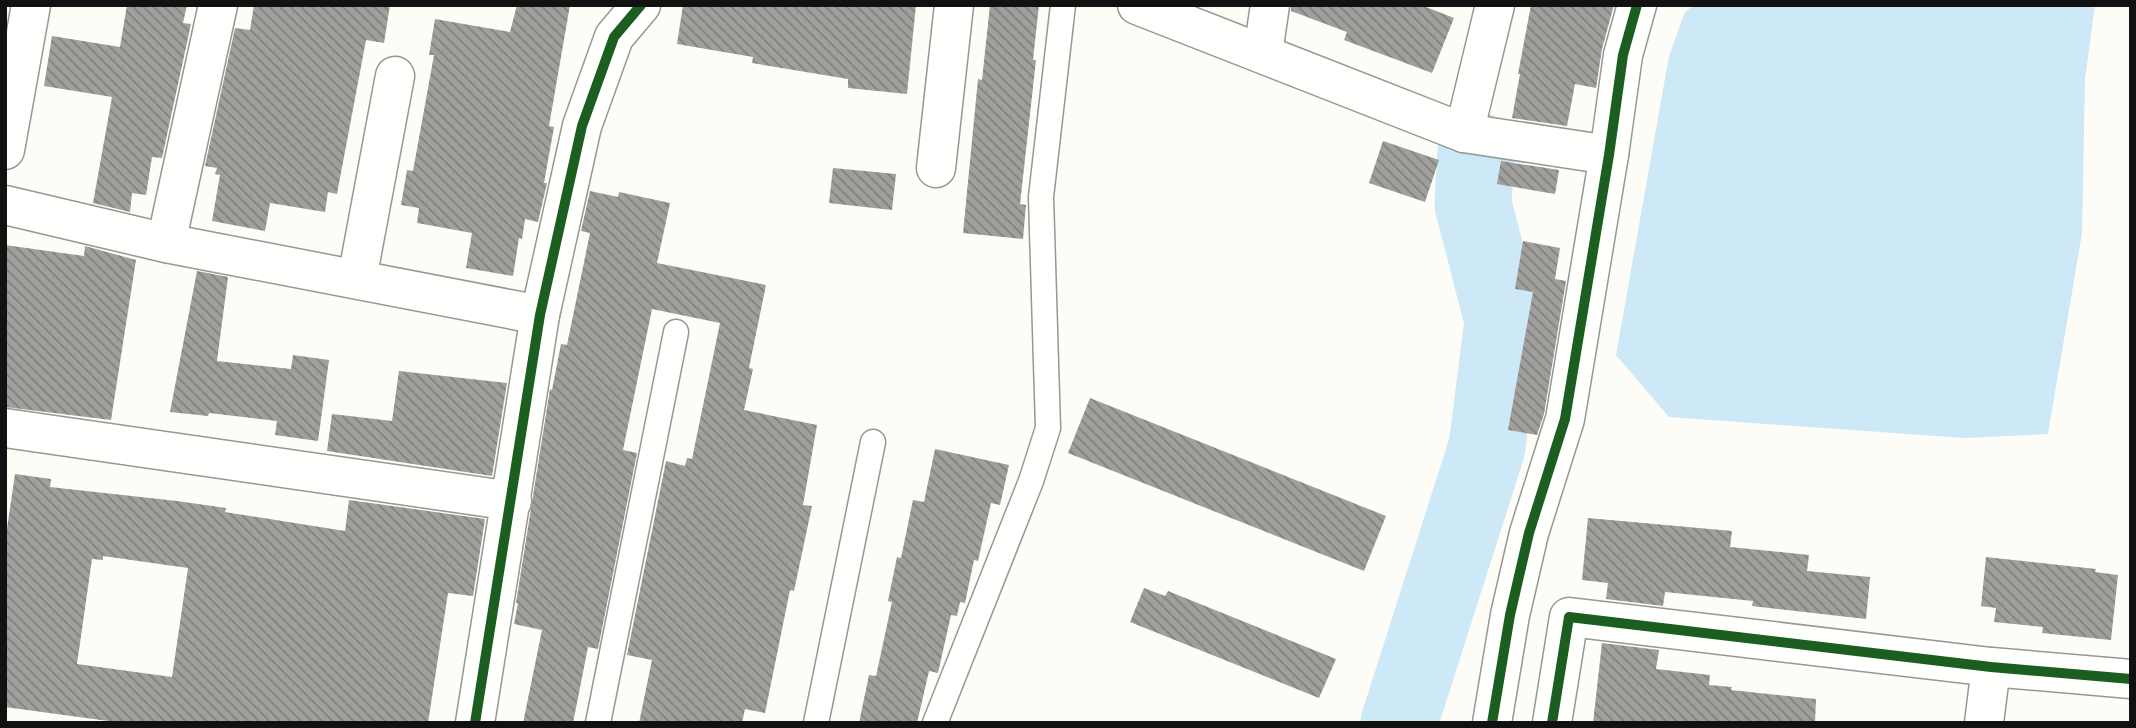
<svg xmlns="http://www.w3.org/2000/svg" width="2136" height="728" font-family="'PT Serif',serif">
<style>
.water{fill:#cde8f7}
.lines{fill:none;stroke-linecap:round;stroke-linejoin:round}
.river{stroke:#cde8f7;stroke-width:77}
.building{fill:url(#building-back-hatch);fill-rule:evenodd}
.lane-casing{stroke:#979795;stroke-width:27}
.street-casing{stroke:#979795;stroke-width:41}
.lane{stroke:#fffffe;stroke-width:24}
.street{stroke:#fffffe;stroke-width:38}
.cycleway-casing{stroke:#fff;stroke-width:15}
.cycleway{stroke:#1b5e20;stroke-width:10}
</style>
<defs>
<pattern id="building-back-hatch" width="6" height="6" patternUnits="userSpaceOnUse" patternTransform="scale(1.75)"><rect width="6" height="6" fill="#a19f9c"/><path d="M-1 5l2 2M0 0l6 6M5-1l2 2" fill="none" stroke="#82807e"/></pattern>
</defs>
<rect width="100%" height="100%" fill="#fdfcf7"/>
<polygon class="water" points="1694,5 2095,5 2085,79 2082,233 2048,434 1964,438 1669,417 1616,355 1669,56 1685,12"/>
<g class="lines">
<polyline class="river" points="1399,723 1487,447 1503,321 1473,204 1476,150"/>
</g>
<g class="building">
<polygon points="127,5 187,5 183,23 191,24 162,158 152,157 146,195 132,193 130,212 93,203 112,97 44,86 52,36 120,47"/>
<polygon points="254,5 390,5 384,43 366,40 337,194 328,192 325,212 270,203 265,231 212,221 220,175 215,174 217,168 205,166 235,28 250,30"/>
<polygon points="517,5 570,5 549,126 554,127 544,183 547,183 538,222 525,219 522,239 519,238 513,276 466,268 472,233 417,223 419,208 401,205 407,170 413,171 434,55 429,55 435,19 510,32"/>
<polygon points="683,5 916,5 907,94 848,88 848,79 752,63 753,57 677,44"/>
<polygon points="990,5 1039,5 1033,60 1036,60 1020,204 1026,205 1023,239 963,233 978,79 982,80"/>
<polygon points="1291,5 1421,5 1454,18 1432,73 1344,40 1347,32 1291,11"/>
<polygon points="1531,5 1614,5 1602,49 1596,88 1575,84 1567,126 1512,118 1520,74 1518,74"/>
<polygon points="1383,141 1439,160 1425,202 1369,183"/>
<polygon points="1501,161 1559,170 1555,194 1497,184"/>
<polygon points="833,168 896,174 892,210 829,203"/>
<polygon points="590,191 618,197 619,192 670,203 657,263 766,285 749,368 753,369 744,410 817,425 803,505 812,506 794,591 790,590 765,713 745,709 742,723 639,723 652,660 627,655 666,461 685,466 687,458 692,459 720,323 652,309 623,450 637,453 598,649 588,647 573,723 523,723 542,630 514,624 518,603 516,603 550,389 552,390 561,344 567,345 590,233 581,231"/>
<polygon points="1523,241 1560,248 1555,279 1566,281 1544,414 1537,435 1508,430 1533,292 1515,289"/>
<polygon points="5,245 84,256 85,246 136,260 111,420 5,407"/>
<polygon points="197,271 228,277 217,361 291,369 293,355 329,360 318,441 275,435 277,421 209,413 208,416 170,412"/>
<polygon points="399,371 507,383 492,476 327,451 332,414 392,421"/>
<polygon points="1090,398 1386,516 1364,571 1068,453"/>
<polygon points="935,449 1009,465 1000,505 991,503 978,561 974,560 965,603 960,602 957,616 951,615 938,673 929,671 917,723 859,723 869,675 876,676 892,602 888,601 897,557 901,558 913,500 924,502"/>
<path d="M 15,474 L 51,479 L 50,487 L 177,501 L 226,508 L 225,512 L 345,531 L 349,500 L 485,519 L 473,596 L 448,593 L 428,723 L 123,723 L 5,707 L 5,542 ZM 103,556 L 188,568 L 172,677 L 77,664 L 92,559 L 103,560 Z"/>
<polygon points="1588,518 1732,531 1730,547 1809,555 1807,571 1870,577 1866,619 1752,606 1753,601 1665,592 1663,606 1606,599 1608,583 1582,580"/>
<polygon points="1986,557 2096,569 2095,572 2118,575 2111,640 2042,633 2043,627 1994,622 1996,608 1981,606"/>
<polygon points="1144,588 1165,596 1168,591 1336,659 1319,698 1130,622"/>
<polygon points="1602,643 1659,650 1656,669 1710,675 1709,685 1732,687 1731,690 1816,699 1815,723 1593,723"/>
</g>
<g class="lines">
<g class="lane-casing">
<g id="lane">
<polyline points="598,723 676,332"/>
<polyline points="816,723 873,442"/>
<polyline points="935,723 1031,481 1048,428 1041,197 1063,5"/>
</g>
</g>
<g class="street-casing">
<g id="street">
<polyline points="1137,5 1464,133 1609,155"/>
<polyline points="1263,53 1270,5"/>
<polyline points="1464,133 1495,5"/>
<polyline points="5,150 31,5"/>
<polyline points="936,168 954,5"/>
<polyline points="5,205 166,243 540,315"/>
<polyline points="166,243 218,5"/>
<polyline points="357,279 395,76"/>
<polyline points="5,428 512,501"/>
<polyline points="475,723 540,315 582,126 614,37 641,5"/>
<polyline points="1492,723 1510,615 1529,533 1565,419 1609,155 1623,55 1637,5"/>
<polyline points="1552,723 1569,617 1991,667 2131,679"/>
<polyline points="1984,723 1991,667"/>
</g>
</g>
<use href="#lane" class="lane"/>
<use href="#street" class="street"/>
<g class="cycleway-casing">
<g id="cycleway">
<polyline points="475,723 540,315 582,126 614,37 641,5"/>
<polyline points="1492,723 1510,615 1529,533 1565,419 1609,155 1623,55 1637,5"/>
<polyline points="1552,723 1569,617 1991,667 2131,679"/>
</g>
</g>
<use href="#cycleway" class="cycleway"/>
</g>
<rect width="2136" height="728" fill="none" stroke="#111111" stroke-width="14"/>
</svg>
